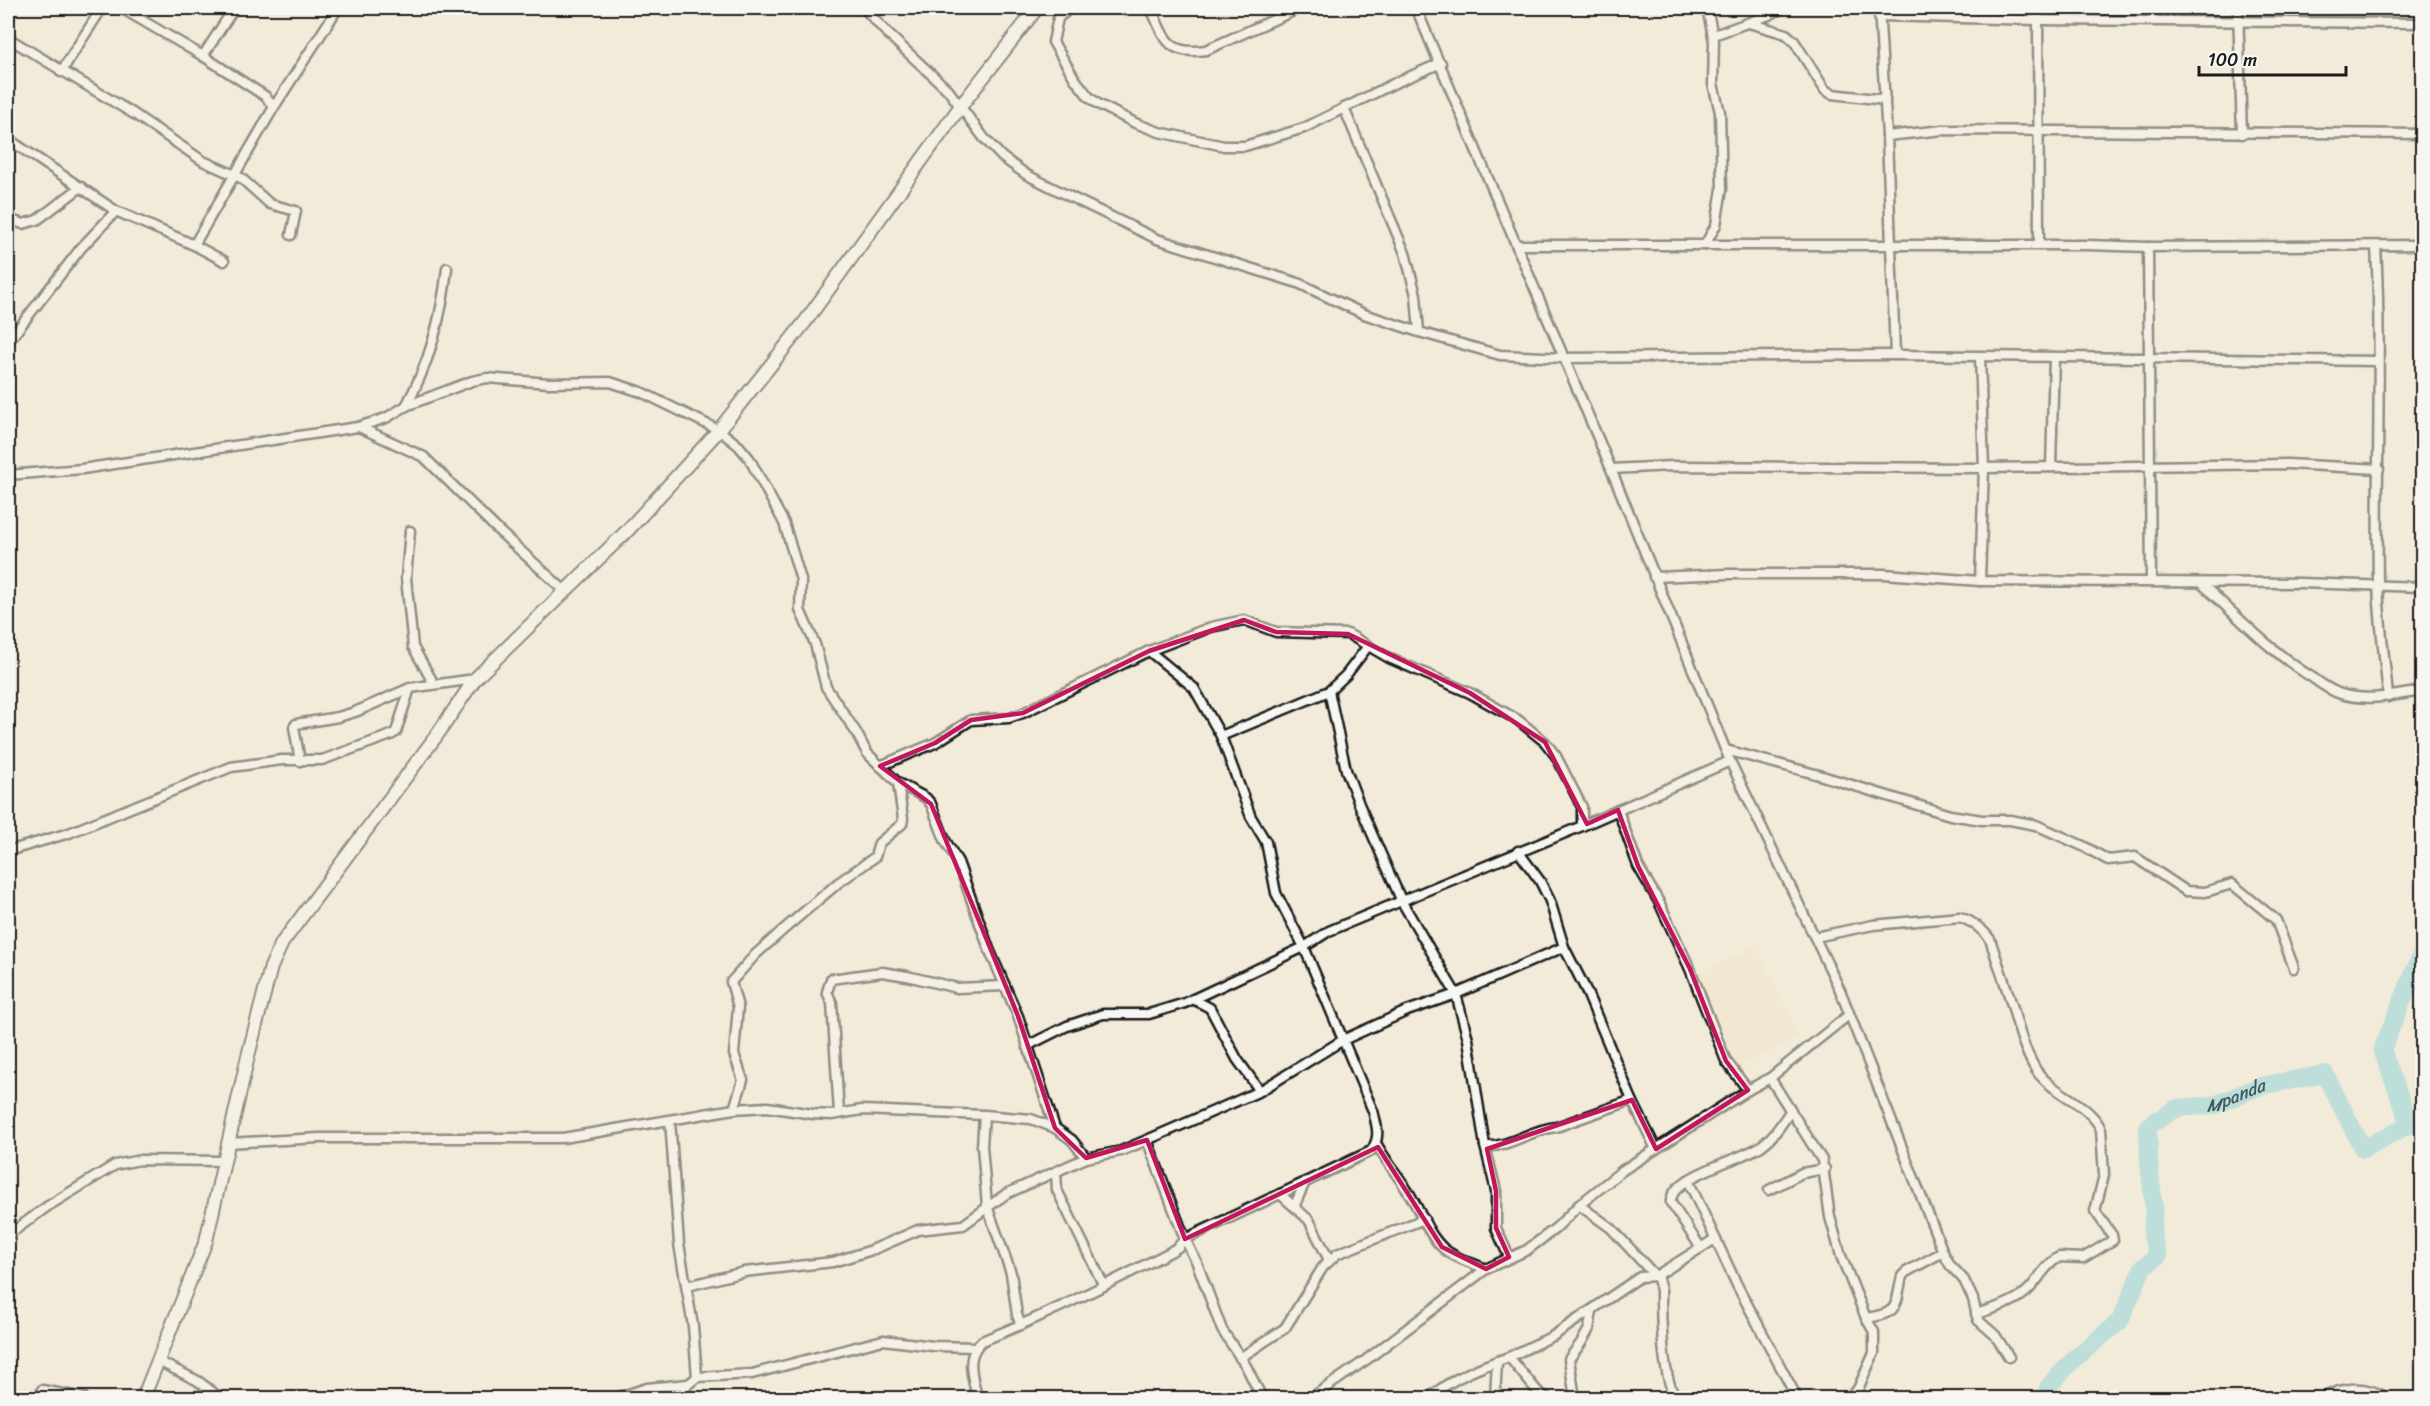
<svg xmlns="http://www.w3.org/2000/svg" width="2430" height="1406" font-family="Sriracha,sans-serif">
<style>
.built{fill:#f1e3c8}
.lines{fill:none;stroke-linecap:round;stroke-linejoin:round}
.river{stroke:#7ecfd9;stroke-width:18}
.street-casing{stroke:#1c1c1c;stroke-width:13}
.secondary-casing{stroke:#1c1c1c;stroke-width:16}
.street{stroke:#f6f6f2;stroke-width:8}
.secondary{stroke:#f6f6f2;stroke-width:12}
.marked{fill:none;stroke:#c2185b;stroke-width:4.5;stroke-linejoin:round}
.labels{text-anchor:middle;stroke-width:6;stroke-linejoin:round;paint-order:stroke}
.water-label{font-size:18px;font-style:italic;fill:#3e5b5e;stroke:#f6f6f2}
</style>
<rect width="100%" height="100%" fill="#f3ebd9"/>
<filter id="ink" filterUnits="userSpaceOnUse"><feTurbulence type="fractalNoise" baseFrequency=".0167" numOctaves="2"/><feDisplacementMap in="SourceGraphic" scale="12" xChannelSelector="R" yChannelSelector="G"/><feConvolveMatrix kernelMatrix="1 2 1 2 8 2 1 2 1" color-interpolation-filters="sRGB"/></filter>
<g filter="url(#ink)">
<g class="built">
<polygon points="1464,8 1535,8 1535,12 1464,11"/>
<polygon points="1756,946 1800,1038 1739,1067 1695,975"/>
</g>
<g class="lines">
<path class="river" id="s1" d="M 2047,1398 L 2048,1387 L 2074,1359 L 2120,1321 L 2143,1267 L 2158,1256 L 2152,1235 L 2154,1209 L 2149,1163 L 2148,1126 L 2177,1108 L 2215,1105 L 2260,1086 L 2325,1074 L 2363,1149 L 2410,1124 L 2382,1050 L 2422,953"/>
<g class="street-casing">
<g id="street">
<polyline points="121,8 203,56 265,96 274,107"/>
<polyline points="864,8 887,33 948,90 984,138 1002,157 1027,175 1081,202 1157,239 1298,283 1364,314 1419,332 1500,355 1564,358 1895,355 2377,361"/>
<polyline points="1070,8 1058,18 1053,42 1075,79 1089,97 1098,104 1135,123 1159,132 1224,146 1245,146 1304,128 1395,83 1441,63"/>
<path d="M 1151,8 C 1164,38 1168,56 1206,50 L 1300,8"/>
<polyline points="1416,8 1611,469 1730,761 1840,990 1943,1252 1950,1265 1964,1280 1973,1299 1978,1320 1995,1335 2009,1357"/>
<polyline points="1879,8 1887,136 1895,355"/>
<polyline points="2038,8 2039,245"/>
<polyline points="2238,8 2242,134"/>
<polyline points="1879,16 2039,20 2422,23"/>
<polyline points="1749,23 1786,34 1794,41 1825,90 1832,94 1885,100"/>
<polyline points="1714,35 1769,15 1783,8"/>
<polyline points="8,38 134,114 203,161 241,178 270,204 296,211 291,235"/>
<polyline points="203,56 234,8"/>
<polyline points="61,72 102,8"/>
<polyline points="1344,108 1405,253 1416,295 1419,332"/>
<polyline points="1887,136 1943,130 2422,134"/>
<polyline points="8,139 116,211 194,245 274,107 338,8"/>
<polyline points="8,219 23,224 37,220 81,187"/>
<polyline points="194,245 224,261"/>
<polyline points="1518,245 2087,245 2148,247 2422,245"/>
<polyline points="1705,245 1716,225 1722,189 1720,112 1713,84 1714,41 1707,8"/>
<path d="M 2376,246 C 2382,358 2376,471 2378,583 C 2379,621 2385,659 2388,697"/>
<polyline points="2148,247 2151,582"/>
<polyline points="8,342 81,248 116,211"/>
<path d="M 406,406 C 429,364 442,316 447,268"/>
<polyline points="359,427 424,457 500,532 565,591"/>
<polyline points="2051,467 2054,357"/>
<polyline points="1611,469 1672,466 1984,468 2288,464 2379,469"/>
<polyline points="8,475 82,469 358,427 386,418 406,406 472,381 487,378 549,383 610,382 641,392 719,430 739,446 749,458 784,523 801,580 800,610 815,644 826,687 856,732 867,753 898,783 926,798 931,804 945,840 958,862 989,949 1018,1016 1055,1128"/>
<polyline points="410,531 406,578 413,647 434,684"/>
<polyline points="1654,577 1728,574 1884,574 1980,581 2300,583 2422,587"/>
<polyline points="1980,581 1984,468 1980,357"/>
<path d="M 2201,583 C 2237,616 2271,652 2313,678 C 2321,684 2331,691 2341,694 C 2367,702 2397,695 2422,691"/>
<polyline points="1329,691 1346,770 1359,804 1402,902 1456,994 1468,1039 1485,1146 1496,1191 1496,1228 1509,1257"/>
<polyline points="1221,736 1329,691 1346,675 1368,646"/>
<polyline points="1726,750 1819,775 1950,815 1982,820 2010,820 2036,825 2083,846 2108,860 2135,857 2186,891 2205,892 2232,884 2276,920 2294,968"/>
<polyline points="300,761 294,727 296,724 338,717 355,712 410,688 475,679"/>
<polyline points="880,766 935,743 971,720 1009,718 1023,713 1149,651 1211,627 1244,620 1276,632 1348,634 1389,658 1470,693 1518,720 1545,742 1556,756 1582,807 1582,826"/>
<polyline points="1618,810 1638,866 1659,902 1690,969 1726,1061 1748,1090"/>
<polyline points="8,851 69,833 231,767 282,760 322,760 391,735 396,732 410,688"/>
<polyline points="1518,851 1540,881 1550,901 1564,947 1585,988 1632,1100 1656,1149"/>
<path d="M 1815,937 L 1873,925 L 1960,917 C 1973,922 1982,928 1990,939 C 1997,961 2005,983 2012,1005 C 2018,1027 2024,1050 2036,1070 C 2052,1094 2088,1102 2101,1129 L 2104,1175 L 2095,1211 L 2112,1235 L 2113,1240 L 2083,1258 L 2059,1257 C 2046,1265 2041,1275 2032,1286 C 2019,1302 1995,1308 1976,1314"/>
<polyline points="1193,999 1210,1008 1237,1059 1260,1091"/>
<polyline points="1027,1046 1067,1026 1103,1014 1149,1014 1185,1003 1304,947 1329,931 1582,826 1730,761"/>
<polyline points="1770,1078 1822,1160 1830,1217 1841,1256 1866,1318 1874,1332 1874,1353 1858,1389 1848,1398"/>
<polyline points="734,1109 743,1080 734,1054 738,1007 731,982 755,955 783,930 838,883 875,857 879,843 902,824 903,819 898,783"/>
<polyline points="839,1113 832,1003 827,992 831,979 882,972 907,976 957,988 1005,986"/>
<polyline points="984,1115 982,1146 987,1206 1011,1273 1017,1315 1021,1325"/>
<polyline points="670,1120 679,1244 693,1326 697,1377"/>
<polyline points="1147,1140 1185,1239 1197,1263 1222,1330 1246,1366 1262,1398"/>
<polyline points="228,1143 320,1138 563,1138 734,1109 767,1107 813,1114 831,1115 862,1110 984,1115 1031,1119 1055,1128 1072,1140 1086,1158"/>
<path d="M 1376,1143 C 1385,1160 1397,1174 1407,1190 C 1420,1209 1427,1234 1444,1249 C 1456,1259 1472,1263 1486,1269"/>
<path d="M 1485,1146 C 1510,1148 1531,1129 1556,1127 L 1632,1100"/>
<polyline points="1056,1172 1057,1190 1104,1286"/>
<polyline points="1688,1180 1737,1285 1797,1398"/>
<polyline points="1769,1190 1802,1173 1825,1169"/>
<polyline points="1280,1194 1309,1220 1329,1260"/>
<polyline points="1295,1205 1305,1182"/>
<path d="M 1579,1205 L 1611,1228 L 1658,1279 L 1661,1290 C 1661,1316 1662,1377 1676,1398"/>
<polyline points="8,1235 48,1206 115,1165 140,1160 223,1161"/>
<path d="M 1701,1248 L 1671,1203 C 1668,1177 1743,1159 1761,1146 C 1774,1137 1782,1123 1791,1110"/>
<polyline points="687,1286 744,1272 833,1262 872,1250 918,1230 963,1225 1006,1194 1086,1158 1121,1151 1147,1140 1260,1091 1343,1040 1407,1011 1456,994 1564,947"/>
<path d="M 1866,1318 C 1900,1313 1895,1307 1902,1276 L 1906,1272 L 1943,1252"/>
<polyline points="1509,1357 1553,1336 1640,1277 1656,1276 1715,1239"/>
<polyline points="1240,1358 1285,1328 1323,1267 1337,1254 1424,1219"/>
<polyline points="158,1361 198,1381 220,1398"/>
<polyline points="42,1390 84,1398"/>
<polyline points="616,1398 647,1388 688,1384"/>
<polyline points="686,1398 685,1387 697,1377 752,1374 883,1340 933,1346 975,1347"/>
<path d="M 977,1398 C 973,1377 964,1357 982,1341 C 1047,1315 1108,1284 1170,1252 L 1178,1247 L 1185,1239 L 1371,1151 C 1381,1137 1377,1127 1373,1111 L 1304,947 L 1276,893 L 1266,842 L 1251,817 L 1221,736 L 1194,688 L 1149,651"/>
<polyline points="1311,1398 1366,1360 1486,1269 1527,1250 1556,1228 1579,1205 1623,1170 1748,1090 1770,1078 1845,1018"/>
<path d="M 1429,1398 C 1452,1378 1480,1367 1509,1357 L 1538,1392 L 1547,1398"/>
<polyline points="1495,1398 1497,1361"/>
<polyline points="1575,1398 1569,1359 1581,1343 1589,1329 1592,1311"/>
<path d="M 2323,1398 C 2344,1386 2366,1385 2387,1398"/>
</g>
</g>
<g class="secondary-casing">
<polyline id="secondary" points="143,1398 206,1241 248,1056 271,967 282,943 437,735 475,679 628,530 719,430 805,322 960,107 1037,8"/>
</g>
<use href="#street" class="street"/>
<use href="#secondary" class="secondary"/>
</g>
</g>
<path d="M0 0H2430V1406H0ZM 1244,620 L 1276,632 L 1348,634 L 1470,693 L 1545,742 L 1587,824 L 1618,810 L 1638,866 L 1690,969 L 1726,1061 L 1748,1090 L 1656,1149 L 1632,1100 L 1487,1149 L 1496,1191 L 1496,1228 L 1509,1257 L 1486,1269 L 1442,1247 L 1378,1147 L 1185,1239 L 1147,1140 L 1086,1158 L 1055,1128 L 1018,1016 L 931,804 L 880,766 L 935,743 L 971,720 L 1023,713 L 1149,651 Z" fill="#f3ebd9" fill-opacity=".55" fill-rule="evenodd"/>
<path class="marked" d="M 1244,620 L 1276,632 L 1348,634 L 1470,693 L 1545,742 L 1587,824 L 1618,810 L 1638,866 L 1690,969 L 1726,1061 L 1748,1090 L 1656,1149 L 1632,1100 L 1487,1149 L 1496,1191 L 1496,1228 L 1509,1257 L 1486,1269 L 1442,1247 L 1378,1147 L 1185,1239 L 1147,1140 L 1086,1158 L 1055,1128 L 1018,1016 L 931,804 L 880,766 L 935,743 L 971,720 L 1023,713 L 1149,651 Z"/>
<g class="labels">
<g class="water-label">
<text dy="6" stroke="none"><textPath href="#s1" startOffset="412">Mpanda</textPath></text>
</g>
</g>
<rect width="2430" height="1406" fill="none" stroke="#f6f6f2" stroke-width="30"/>
<rect x="15" y="15" width="2400" height="1376" fill="none" stroke="#1c1c1c" stroke-width="2" filter="url(#ink)"/>
<path d="M2199 66v9h147v-9" fill="none" stroke="#1c1c1c" stroke-width="3"/>
<text x="2208" y="66" font-size="18" fill="#1c1c1c" stroke="#f6f6f2" stroke-width="4.5" paint-order="stroke">100 m</text>
</svg>
